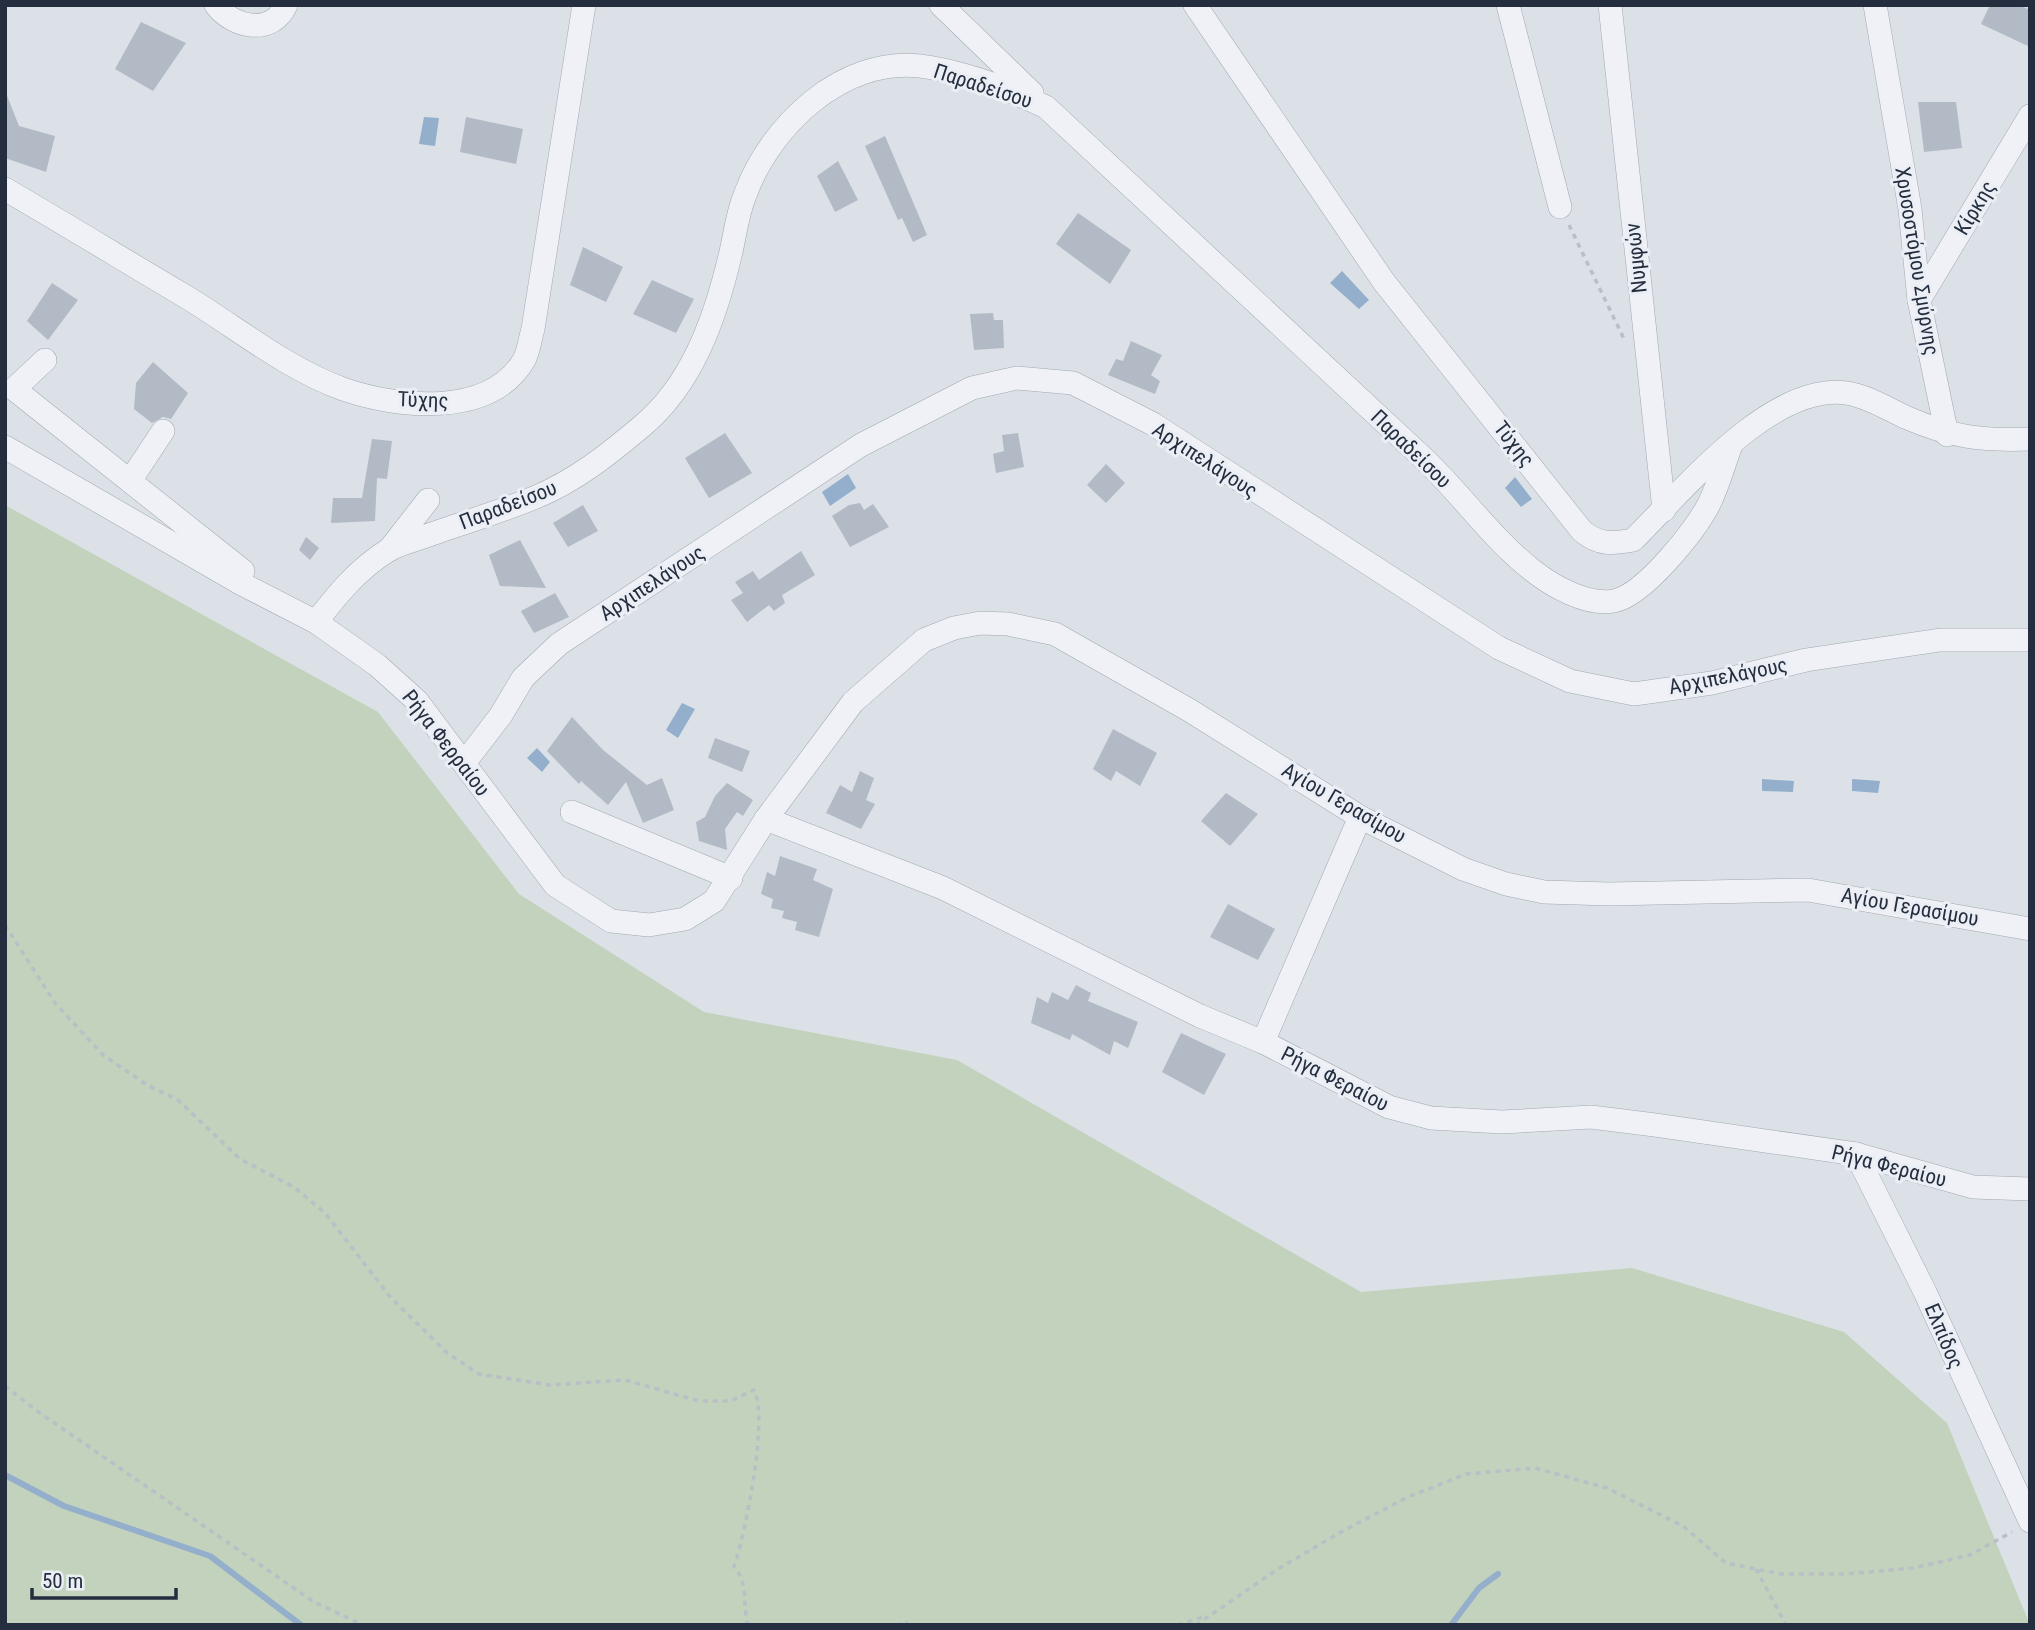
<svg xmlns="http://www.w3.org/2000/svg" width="2035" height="1630" font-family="'Roboto Condensed',sans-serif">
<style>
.green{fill:#c2d2bc}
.water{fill:#93afcc}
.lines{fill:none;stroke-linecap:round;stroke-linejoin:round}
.stream{stroke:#93afcc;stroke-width:6}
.building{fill:#b2bac5}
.minor-casing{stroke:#a1a8b2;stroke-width:24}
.path{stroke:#babec6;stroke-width:3.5;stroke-dasharray:5 5;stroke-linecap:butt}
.minor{stroke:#eff1f6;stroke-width:23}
.labels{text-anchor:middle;stroke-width:6;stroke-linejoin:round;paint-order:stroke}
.street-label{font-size:21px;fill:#242e3f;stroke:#ebeff5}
</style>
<rect width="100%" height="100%" fill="#dce1e8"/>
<polygon class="green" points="5,505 378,712 519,894 704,1012 957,1060 1361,1292 1632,1268 1844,1332 1947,1423 2030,1625 5,1625"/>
<g class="water">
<polygon points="424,117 439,118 435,146 419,144"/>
<polygon points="1342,271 1369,300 1359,309 1330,283"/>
<polygon points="848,474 856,488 830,506 822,492"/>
<polygon points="1515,477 1532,499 1521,507 1505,488"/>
<polygon points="682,703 695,709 678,738 666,730"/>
<polygon points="537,748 550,762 542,772 527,758"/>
<polygon points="1762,779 1794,781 1793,792 1762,791"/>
<polygon points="1852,779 1880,781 1878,793 1852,791"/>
</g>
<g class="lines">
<g class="stream">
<polyline points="5,1475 64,1506 210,1556 301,1625"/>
<polyline points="1451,1625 1479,1588 1498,1574"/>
</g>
</g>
<g class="building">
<polygon points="1990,5 2019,5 2030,10 2030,47 1981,24"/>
<polygon points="141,22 186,43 153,91 115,69"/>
<polygon points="6,93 19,126 55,136 46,172 5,158"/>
<polygon points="1918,102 1956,102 1962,148 1924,152"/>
<polygon points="466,117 523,129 516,164 460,152"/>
<polygon points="885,136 927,235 913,242 902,218 898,220 865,146"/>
<polygon points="838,161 858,200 835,212 817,176"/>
<polygon points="1078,213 1131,250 1110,284 1056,244"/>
<polygon points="583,247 623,267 606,302 570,285"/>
<polygon points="652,280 694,299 676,333 633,314"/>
<polygon points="52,283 78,300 48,340 27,321"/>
<polygon points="993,313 994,320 1003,320 1004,348 974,350 970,314"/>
<polygon points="1131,341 1162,355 1151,375 1160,381 1155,394 1108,375 1116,359 1123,361"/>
<polygon points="153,362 188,393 171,419 163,417 152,423 134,409 136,383"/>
<polygon points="725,433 752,473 709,498 685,458"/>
<polygon points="1018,433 1024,467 996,473 993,454 1004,451 1002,435"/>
<polygon points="372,439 392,441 387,479 377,478 375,521 331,523 333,498 362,498"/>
<polygon points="1106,464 1125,483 1106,503 1087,485"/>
<polygon points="860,503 864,510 873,504 889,527 850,547 832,516 849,505"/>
<polygon points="583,505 598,531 568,547 553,523"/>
<polygon points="306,537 319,548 310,560 299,550"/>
<polygon points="520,540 546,588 500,586 489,555"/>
<polygon points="801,551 815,575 782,595 785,603 774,611 769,605 747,622 731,600 743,593 735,582 753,571 759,580"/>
<polygon points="555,593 569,617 534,633 521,611"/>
<polygon points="572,717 603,750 647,785 662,778 674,810 643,823 626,782 608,805 581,781 579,784 547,751"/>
<polygon points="1113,729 1157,753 1140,786 1116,771 1111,781 1093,769"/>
<polygon points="715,738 750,751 742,772 708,758"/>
<polygon points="860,771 874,778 866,800 875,804 861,829 826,813 840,785 852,792"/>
<polygon points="727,783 753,800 743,816 737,812 725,829 727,850 699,841 696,822 705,817 715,796"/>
<polygon points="1226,793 1258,814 1230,846 1201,821"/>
<polygon points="780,856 817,869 813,880 833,889 819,937 795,930 797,922 782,918 784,911 771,908 773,899 761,894 767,872 775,876"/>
<polygon points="1228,904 1275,929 1258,960 1210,937"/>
<polygon points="1076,985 1091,993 1088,1001 1138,1022 1128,1048 1114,1041 1110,1055 1072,1034 1070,1040 1031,1023 1037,997 1048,1003 1052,992 1068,1000"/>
<polygon points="1181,1033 1226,1054 1204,1095 1162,1072"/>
</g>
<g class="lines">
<g class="minor-casing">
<g id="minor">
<path d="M 216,5 C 233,28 272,36 286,5"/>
<polyline points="941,5 1032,93"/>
<path d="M 1195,5 L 1384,282 L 1582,531 C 1599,545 1612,544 1633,540 C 1683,491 1770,383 1846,393 C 1865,395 1888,409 1905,417 C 1951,437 1981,441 2030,439"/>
<polyline points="1508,5 1560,207"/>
<polyline points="1610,5 1664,510"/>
<polyline points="1875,5 1910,209 1919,300 1947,435"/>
<path d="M 5,189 C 65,224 124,260 183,295 C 235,326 285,368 343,389 C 397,408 490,418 524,360 C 529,351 530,338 533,329 L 584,5"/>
<polyline points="1919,300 2030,116"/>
<polyline points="45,360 14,389 243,571"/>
<polyline points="5,447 242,584 316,622 377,665 417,701 555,885 611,921 649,925 685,919 714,901 766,819 853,702 924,640 954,628 980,623 1008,624 1055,634 1189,710 1360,817 1463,869 1506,884 1544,892 1609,894 1808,890 2030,929"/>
<polyline points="130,481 163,431"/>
<polyline points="389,550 428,500"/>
<path d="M 316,622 C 337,595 357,570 387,551 C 398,544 413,541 426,536 C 462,523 500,512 536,497 C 575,481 609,454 641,427 C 692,385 715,319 730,256 C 735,236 737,214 745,195 C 770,126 842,57 920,66 C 964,72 1007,88 1046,107 C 1171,223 1296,340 1421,456 C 1460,492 1490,537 1532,570 C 1552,586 1587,606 1614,601 C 1644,595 1695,531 1709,504 C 1718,486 1724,464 1731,445"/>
<polyline points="465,762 501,715 523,678 559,644 861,445 972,388 1017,378 1073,383 1153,424 1499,648 1570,681 1634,694 1712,683 1806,660 1940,640 2030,640"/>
<polyline points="572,812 731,878"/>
<polyline points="766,819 943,888 1200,1016 1263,1042 1389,1107 1431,1118 1502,1122 1591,1117 1655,1125 1856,1154 1973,1187 2030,1189"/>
<polyline points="1263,1042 1360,817"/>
<polyline points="1856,1154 1925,1292 2030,1521"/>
</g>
</g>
<g class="path">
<polyline points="1569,225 1625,341"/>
<path d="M 5,925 L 55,1003 L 103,1055 L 147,1085 L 178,1100 L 240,1159 L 294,1187 L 325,1213 L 391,1298 L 446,1352 L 479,1374 L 550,1385 L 625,1380 L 699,1401 L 730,1401 L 754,1390 C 769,1418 745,1535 734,1567 C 749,1582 742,1605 748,1625"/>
<polyline points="5,1386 37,1411 314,1602 363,1625"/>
<polyline points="1756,1569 1786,1625"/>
<polyline points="896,1625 906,1622 909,1625"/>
<polyline points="1178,1625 1203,1617"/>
<polyline points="1196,1625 1278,1569 1341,1532 1408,1497 1466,1474 1535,1468 1607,1488 1683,1526 1726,1563 1781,1574 1846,1574 1914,1568 1970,1555 2012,1532"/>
</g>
<use href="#minor" class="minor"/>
</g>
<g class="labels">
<g class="street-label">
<text transform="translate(983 86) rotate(18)" y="7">Παραδείσου</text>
<text transform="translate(1975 208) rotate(-59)" y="7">Κίρκης</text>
<text transform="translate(1636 258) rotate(-96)" y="7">Νυμφών</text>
<text transform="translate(1917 261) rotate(81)" y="7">Χρυσοστόμου Σμύρνης</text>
<text transform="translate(423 400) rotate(2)" y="7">Τύχης</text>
<text transform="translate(1514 444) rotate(52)" y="7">Τύχης</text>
<text transform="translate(1411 449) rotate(44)" y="7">Παραδείσου</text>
<text transform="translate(1205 460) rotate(33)" y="7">Αρχιπελάγους</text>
<text transform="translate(508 505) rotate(-21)" y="7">Παραδείσου</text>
<text transform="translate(652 583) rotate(-33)" y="7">Αρχιπελάγους</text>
<text transform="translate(1728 676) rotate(-11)" y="7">Αρχιπελάγους</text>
<text transform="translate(446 743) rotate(52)" y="7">Ρήγα Φερραίου</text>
<text transform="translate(1344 803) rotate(30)" y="7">Αγίου Γερασίμου</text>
<text transform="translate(1910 907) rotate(10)" y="7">Αγίου Γερασίμου</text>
<text transform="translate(1335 1079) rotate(27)" y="7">Ρήγα Φεραίου</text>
<text transform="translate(1889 1166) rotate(14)" y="7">Ρήγα Φεραίου</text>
<text transform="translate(1944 1336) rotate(67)" y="7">Ελπίδος</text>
</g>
</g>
<rect width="2035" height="1630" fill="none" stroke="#242e3f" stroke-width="14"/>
<path d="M32 1588v10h144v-10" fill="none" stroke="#242e3f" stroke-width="3.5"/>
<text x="42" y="1588" font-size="21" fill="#242e3f" stroke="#ebeff5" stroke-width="5" paint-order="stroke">50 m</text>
</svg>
